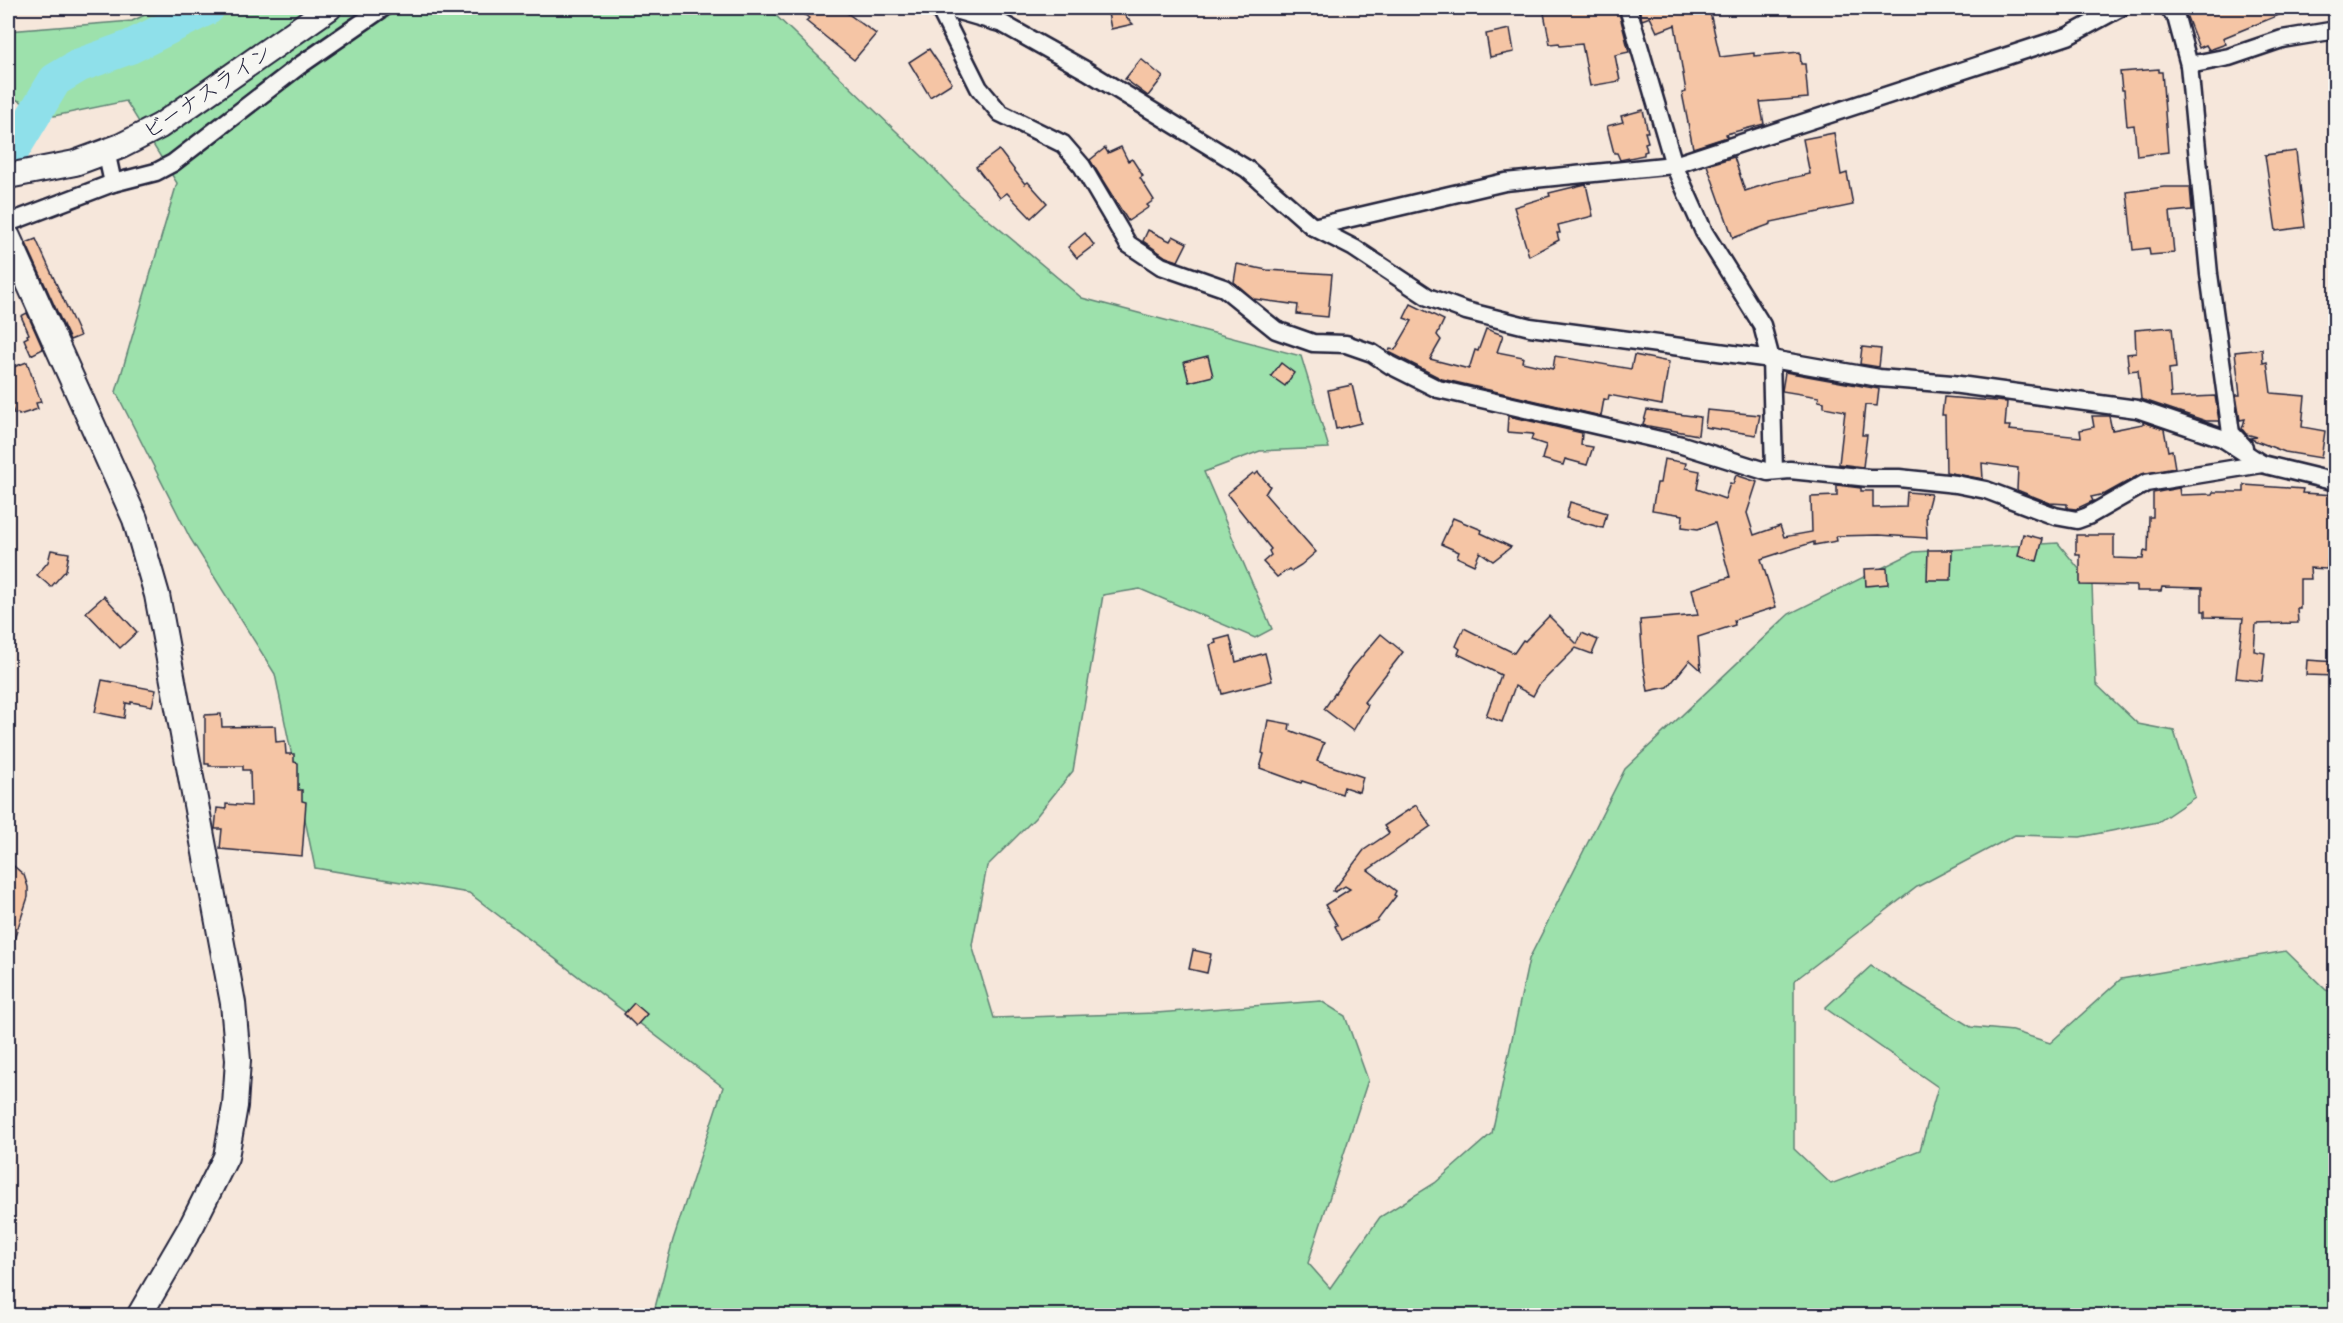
<svg xmlns="http://www.w3.org/2000/svg" width="2343" height="1323" font-family="'Comic Neue','Klee One',sans-serif">
<style>
.green{fill:#9de1ac;stroke:#608274;stroke-width:1.5}
.lines{fill:none;stroke-linecap:round;stroke-linejoin:round}
.river{stroke:#8fe0ea;stroke-width:34}
.building{fill:#f5c5a5;stroke:#22223b;stroke-width:1.5}
.street-casing{stroke:#22223b;stroke-width:21}
.secondary-casing{stroke:#22223b;stroke-width:28}
.street{stroke:#f6f6f2;stroke-width:16}
.secondary{stroke:#f6f6f2;stroke-width:24}
.labels{text-anchor:middle;stroke-width:4.5;stroke-linejoin:round;paint-order:stroke}
.street-label{font-size:22px;fill:#22223b;stroke:#f6f6f2}
</style>
<rect width="100%" height="100%" fill="#f6e7db"/>
<filter id="ink" filterUnits="userSpaceOnUse"><feTurbulence type="fractalNoise" baseFrequency=".0167" numOctaves="2"/><feDisplacementMap in="SourceGraphic" scale="12" xChannelSelector="R" yChannelSelector="G"/><feConvolveMatrix kernelMatrix="1 2 1 2 8 2 1 2 1" color-interpolation-filters="sRGB"/></filter>
<g filter="url(#ink)">
<polygon class="green" points="160,8 768,8 922,156 960,196 1082,298 1301,356 1329,448 1260,451 1204,472 1272,629 1255,638 1140,589 1103,595 1073,771 1035,818 987,866 972,945 994,1018 1156,1013 1321,1001 1345,1016 1368,1080 1308,1263 1330,1288 1380,1217 1435,1183 1492,1133 1529,959 1625,769 1789,614 1914,552 2058,543 2092,585 2096,684 2138,724 2174,731 2195,797 2158,822 2080,837 2015,835 1917,887 1794,981 1794,1149 1831,1184 1920,1150 1938,1087 1825,1008 1871,966 1971,1027 2013,1031 2050,1043 2121,979 2286,951 2326,990 2335,992 2335,1315 653,1315 673,1240 723,1087 469,893 315,868 275,674 190,538 116,392 177,183 126,101 54,116 8,96 8,31 132,21"/>
<g class="lines">
<polyline class="river" points="8,158 55,80 80,65 130,47 208,8"/>
</g>
<g class="building">
<polygon points="795,8 840,8 876,34 854,60 806,21 809,18"/>
<polygon points="1107,8 1117,8 1133,24 1111,29"/>
<polygon points="1543,8 1618,8 1629,52 1615,55 1620,81 1590,86 1582,44 1560,46 1559,43 1550,44"/>
<polygon points="1639,8 1709,8 1720,57 1754,53 1754,56 1800,52 1801,64 1805,64 1808,98 1760,102 1764,124 1726,134 1727,137 1693,148 1682,93 1686,92 1675,25 1657,32 1650,17 1642,20"/>
<polygon points="2196,8 2296,8 2223,38 2226,44 2209,50 2206,45 2199,48 2185,12"/>
<polygon points="1510,29 1514,52 1490,57 1486,34"/>
<polygon points="929,49 952,83 930,97 909,62"/>
<polygon points="1141,59 1163,77 1148,96 1125,79"/>
<polygon points="2159,69 2159,72 2162,72 2168,152 2137,156 2134,125 2127,126 2124,90 2122,90 2120,72"/>
<polygon points="1643,110 1648,132 1645,132 1648,142 1645,143 1647,151 1644,152 1644,155 1620,160 1617,153 1614,153 1607,126 1623,122 1621,116"/>
<polygon points="1834,133 1841,175 1847,173 1853,205 1771,222 1771,224 1733,238 1707,165 1734,157 1745,191 1773,182 1810,174 1803,139"/>
<polygon points="1121,147 1128,161 1132,159 1143,176 1140,178 1154,200 1147,205 1149,207 1128,221 1090,160 1105,148 1108,153"/>
<polygon points="999,150 1025,184 1028,182 1047,203 1031,218 1007,193 1000,198 976,167"/>
<polygon points="2296,151 2305,227 2276,231 2265,155"/>
<polygon points="1586,184 1593,216 1558,225 1560,233 1557,233 1559,240 1529,256 1514,207 1550,196 1549,193"/>
<polygon points="2164,187 2190,187 2192,210 2170,212 2174,253 2150,255 2149,248 2133,250 2127,192"/>
<polygon points="1148,230 1170,241 1173,236 1187,243 1178,261 1166,257 1143,241"/>
<polygon points="1085,233 1094,245 1077,258 1068,247"/>
<polygon points="36,239 80,336 70,340 26,243"/>
<polygon points="1237,264 1267,270 1332,274 1328,317 1297,314 1298,305 1254,299 1234,282"/>
<polygon points="1411,304 1444,320 1437,335 1441,340 1430,359 1469,369 1475,350 1478,351 1486,329 1503,335 1497,352 1523,357 1522,362 1553,369 1555,356 1631,369 1634,355 1669,362 1662,405 1609,395 1608,400 1604,399 1601,416 1442,379 1389,352 1390,349 1395,350 1412,321 1404,318"/>
<polygon points="27,313 43,349 31,355 24,339 28,337 27,335 29,334 21,316"/>
<polygon points="2172,327 2176,368 2169,369 2171,398 2215,396 2219,421 2206,421 2141,399 2138,370 2129,371 2127,354 2136,353 2135,330"/>
<polygon points="1862,347 1881,349 1879,367 1860,364"/>
<polygon points="2262,349 2263,363 2267,362 2271,393 2305,396 2302,427 2325,431 2321,458 2285,452 2251,439 2250,438 2257,437 2246,434 2242,429 2245,419 2240,420 2236,395 2240,395 2235,352"/>
<polygon points="1208,356 1213,376 1189,382 1184,362"/>
<polygon points="27,362 41,402 36,403 38,409 19,415 18,413 14,414 11,405 8,406 8,369"/>
<polygon points="1281,363 1294,373 1285,386 1271,376"/>
<polygon points="1785,372 1879,389 1877,406 1865,405 1862,435 1867,435 1863,467 1839,464 1845,411 1824,407 1824,402 1818,401 1819,397 1782,391"/>
<polygon points="1352,385 1361,423 1336,429 1328,390"/>
<polygon points="1944,397 2007,402 2005,426 2010,426 2009,430 2081,437 2080,430 2094,427 2092,416 2109,416 2112,430 2143,424 2143,422 2164,429 2168,451 2172,450 2175,468 2141,474 2105,494 2091,497 2093,501 2076,509 2067,508 2067,504 2050,503 2017,490 2018,468 1982,463 1983,479 1946,472 1945,415 1942,415"/>
<polygon points="1647,410 1700,417 1698,435 1643,425"/>
<polygon points="1707,410 1760,415 1756,435 1705,427"/>
<polygon points="1508,416 1582,433 1581,445 1593,447 1587,465 1565,459 1563,465 1542,459 1546,445 1531,440 1533,434 1507,432"/>
<polygon points="1664,459 1686,463 1685,468 1700,471 1697,489 1725,499 1730,483 1733,484 1736,475 1757,482 1747,513 1754,535 1780,526 1784,537 1812,532 1811,497 1837,496 1837,485 1861,488 1861,491 1873,491 1873,508 1906,507 1907,492 1931,494 1926,513 1927,538 1879,535 1836,536 1837,541 1814,545 1814,542 1761,559 1776,607 1734,620 1735,625 1698,637 1701,670 1690,660 1668,687 1648,691 1643,663 1640,620 1698,615 1692,589 1730,577 1715,523 1698,529 1682,527 1683,515 1652,510 1657,483 1660,483"/>
<polygon points="1258,472 1270,486 1265,494 1316,552 1301,565 1291,571 1289,569 1277,577 1263,562 1271,555 1269,551 1271,549 1227,494 1253,473 1255,475"/>
<polygon points="2244,485 2303,489 2302,493 2336,495 2336,556 2328,555 2327,569 2310,568 2311,579 2300,579 2300,608 2297,608 2298,623 2256,624 2254,651 2265,653 2262,681 2236,678 2243,618 2205,617 2205,611 2202,611 2202,588 2162,587 2161,591 2137,591 2137,586 2080,585 2080,555 2076,555 2076,535 2114,535 2114,558 2143,559 2144,551 2148,552 2149,517 2153,517 2153,493 2179,488 2180,495 2212,494 2213,492 2244,492"/>
<polygon points="1570,502 1607,513 1603,528 1566,518"/>
<polygon points="1453,518 1482,530 1481,533 1511,547 1493,561 1480,552 1474,565 1457,557 1459,552 1441,544"/>
<polygon points="2023,534 2043,539 2037,561 2018,556"/>
<polygon points="51,550 69,553 66,570 51,587 37,575 48,562"/>
<polygon points="1928,550 1952,550 1951,580 1927,580"/>
<polygon points="1887,568 1888,584 1866,586 1865,569"/>
<polygon points="104,596 137,632 120,648 86,612"/>
<polygon points="1549,616 1577,644 1582,633 1598,640 1592,654 1576,648 1539,685 1533,696 1515,686 1502,722 1486,716 1501,675 1458,654 1460,649 1456,646 1464,628 1514,653 1523,640 1525,641"/>
<polygon points="1381,634 1403,652 1364,702 1368,705 1353,731 1324,709 1353,667"/>
<polygon points="1230,636 1236,662 1265,653 1272,681 1222,694 1210,645 1216,643 1215,640"/>
<polygon points="2307,660 2336,662 2336,676 2306,675"/>
<polygon points="102,680 156,690 152,706 131,702 131,704 126,703 124,718 95,712"/>
<polygon points="221,714 222,727 275,726 276,742 285,741 286,754 294,754 294,762 298,763 298,790 302,790 302,801 306,802 302,856 220,849 222,829 215,829 217,808 226,809 226,804 251,806 250,770 243,770 243,766 209,766 209,764 205,764 205,715"/>
<polygon points="1268,720 1290,724 1289,730 1324,743 1317,761 1363,777 1359,792 1344,787 1342,794 1302,781 1301,783 1260,768 1264,754 1262,753"/>
<polygon points="1416,805 1431,826 1368,870 1396,891 1394,895 1396,896 1377,921 1342,940 1335,926 1337,925 1325,905 1350,889 1345,886 1335,892 1333,891 1364,850 1389,833 1384,826"/>
<polygon points="8,861 24,875 28,887 28,897 11,949 8,949"/>
<polygon points="1193,950 1211,954 1207,973 1189,969"/>
<polygon points="634,1003 647,1014 636,1026 624,1014"/>
</g>
<g class="lines">
<g class="street-casing">
<g id="street">
<polyline points="939,8 979,88 1000,113 1063,144 1082,166 1128,244 1161,266 1224,288 1276,330 1313,343 1346,344 1372,353 1390,365 1438,389 1682,445 1768,472 1790,470 1869,478 1899,478 1956,484 1986,490 2055,516 2077,520 2088,516 2146,483 2262,464 2336,482"/>
<polyline points="948,8 1003,24 1087,71 1247,169 1313,227 1354,248 1428,297 1466,311 1530,327 1771,359 1879,378 1952,384 2137,409 2222,438 2262,464"/>
<polyline points="1628,8 1674,165 1704,232 1762,325 1771,359 1774,471"/>
<polyline points="2169,8 2176,17 2189,65 2209,274 2231,433 2244,447"/>
<polyline points="2189,65 2229,57 2282,39 2336,30"/>
<polyline points="106,151 113,183"/>
<polyline points="8,223 113,183 156,172 173,163 299,66 383,8"/>
<polyline points="1313,227 1505,182 1674,165 2068,36 2120,8"/>
</g>
</g>
<g class="secondary-casing">
<g id="secondary">
<polyline points="8,176 75,163 121,146 160,126 329,8"/>
<polyline points="8,237 135,519 157,595 233,1003 238,1060 235,1106 226,1157 192,1225 139,1316"/>
</g>
</g>
<use href="#street" class="street"/>
<use href="#secondary" class="secondary"/>
</g>
</g>
<g class="labels">
<g class="street-label">
<text transform="translate(207 91) rotate(-34)" y="8">ビーナスライン</text>
</g>
</g>
<rect width="2343" height="1323" fill="none" stroke="#f6f6f2" stroke-width="30"/>
<rect x="15" y="15" width="2313" height="1293" fill="none" stroke="#22223b" stroke-width="2" filter="url(#ink)"/>
</svg>
